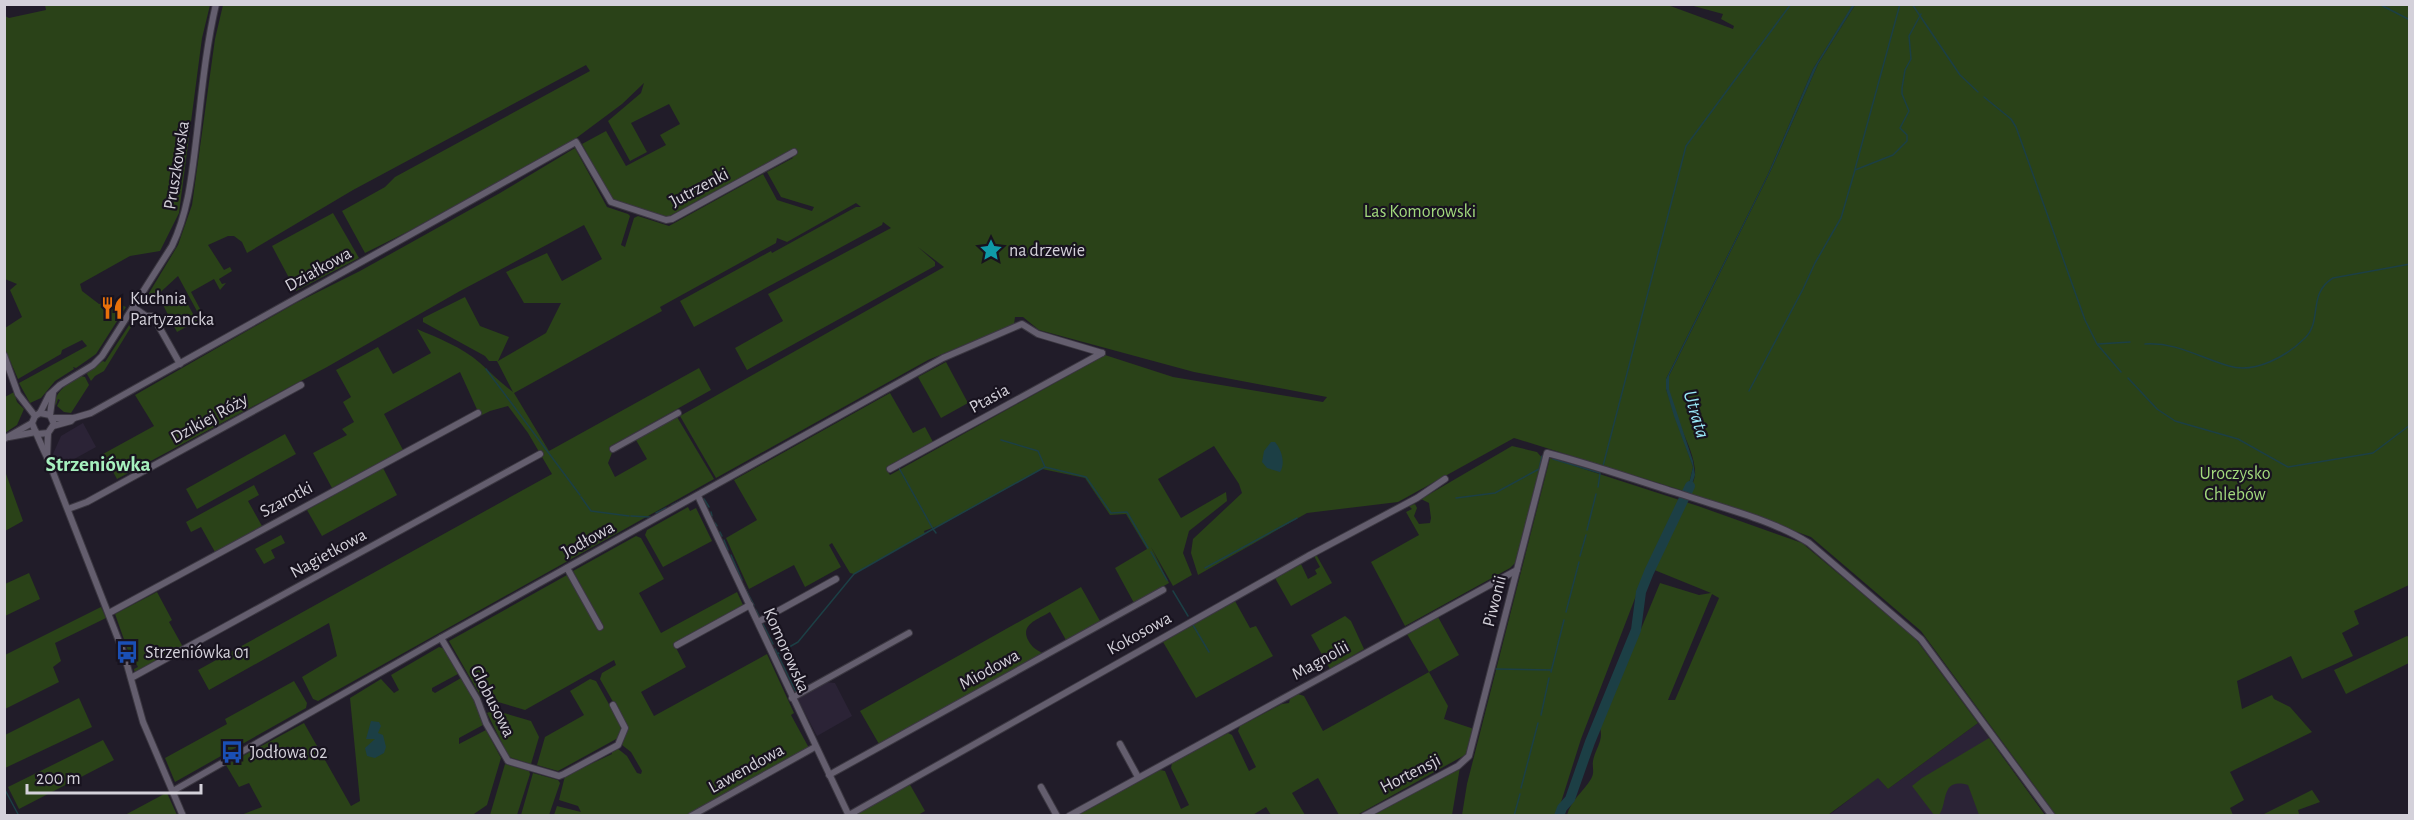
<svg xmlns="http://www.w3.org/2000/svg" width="2414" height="820" font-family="'Alegreya Sans',sans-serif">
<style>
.built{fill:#2b2336}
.green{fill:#2a4218;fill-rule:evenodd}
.water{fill:#1c3f45}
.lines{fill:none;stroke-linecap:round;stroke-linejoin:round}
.stream{stroke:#1c3f45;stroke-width:1.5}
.river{stroke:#1c3f45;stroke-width:10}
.minor-casing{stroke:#3b3741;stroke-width:8}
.minor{stroke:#645e6e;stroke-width:6}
.labels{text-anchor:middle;stroke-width:4.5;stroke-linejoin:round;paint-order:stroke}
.street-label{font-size:18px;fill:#d4d1da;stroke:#18131f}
.park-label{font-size:18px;fill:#a2d97d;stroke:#18131f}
.poi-label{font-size:18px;fill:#d4d1da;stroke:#18131f;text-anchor:start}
.water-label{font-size:20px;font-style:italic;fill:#99e8f7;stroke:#18131f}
.quarter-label{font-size:21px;font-weight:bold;fill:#a6f0be;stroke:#18131f}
</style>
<rect width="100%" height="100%" fill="#211c29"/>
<g class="built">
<polygon points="83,423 96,447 58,468 53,454 61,436"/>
<polygon points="825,682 835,683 852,716 817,736 797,698"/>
<polygon points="1978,723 2045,815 1828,816 1878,777 1888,789"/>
</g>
<g class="green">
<path d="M 1665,4 L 1733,29 L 1734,26 L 1721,19 L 1723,14 L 1690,5 L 1853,5 L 1813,69 L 1768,174 L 1666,379 L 1666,389 L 1693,467 L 1687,492 L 1514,438 L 1398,502 L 1307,513 L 1198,575 L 1191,553 L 1193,539 L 1242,493 L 1239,484 L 1214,446 L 1158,479 L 1181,518 L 1226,492 L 1227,501 L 1189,531 L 1183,553 L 1192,575 L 1173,586 L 1151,547 L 1169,583 L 1134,603 L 1115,568 L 1147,549 L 1126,514 L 1110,515 L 1085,478 L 1042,469 L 943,524 L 924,531 L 925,534 L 854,574 L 850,573 L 832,543 L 829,545 L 841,567 L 805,587 L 794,565 L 749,589 L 726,538 L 757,520 L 734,480 L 890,393 L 913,433 L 925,427 L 933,442 L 886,469 L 890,475 L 1105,355 L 1173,377 L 1323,402 L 1327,397 L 1194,372 L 1039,330 L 1023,317 L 1015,317 L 1014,324 L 928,360 L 716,478 L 680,416 L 944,267 L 918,247 L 935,262 L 935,266 L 747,370 L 735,348 L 783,321 L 768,294 L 891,228 L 883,222 L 882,225 L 694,327 L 680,301 L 771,251 L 772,253 L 856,207 L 861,207 L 856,203 L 787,242 L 777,238 L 776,243 L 660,307 L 662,311 L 514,393 L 549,451 L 699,368 L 711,390 L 609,447 L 612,453 L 608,463 L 615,477 L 647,459 L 636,440 L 677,417 L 714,479 L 318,701 L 313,699 L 302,677 L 337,656 L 329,623 L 209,690 L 198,670 L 552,474 L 528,433 L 508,406 L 490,411 L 480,416 L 460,372 L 384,414 L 403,450 L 332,488 L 313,453 L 347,435 L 342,429 L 354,422 L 343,402 L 351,397 L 336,370 L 378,347 L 393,374 L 431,353 L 417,329 C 438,338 462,347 480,363 C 491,373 501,383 513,392 L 497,361 L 489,361 L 485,356 L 423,322 L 423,318 L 465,297 L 480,326 L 509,337 L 498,361 L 546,333 L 561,303 L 524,303 L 506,272 L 547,253 L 562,281 L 602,259 L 584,225 L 460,291 L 327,367 L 117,479 L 103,454 L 154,426 L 135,395 L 296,303 L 360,271 L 500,193 L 575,148 L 607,207 L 628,214 L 630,216 L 621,245 L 625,247 L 634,218 L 638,216 L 669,226 L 763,174 L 777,200 L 812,211 L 814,207 L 781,197 L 767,172 L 793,158 L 788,152 L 668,217 L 613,201 L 582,144 L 606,131 L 626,166 L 666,145 L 660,135 L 680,124 L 669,104 L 631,123 L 647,152 L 630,161 L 608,121 L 641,93 L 644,83 L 622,104 L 575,139 L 409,231 L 365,253 L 342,211 L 385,187 L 395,177 L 590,71 L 586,65 L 353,190 L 247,253 L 242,242 L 234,236 L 228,236 L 208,245 L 224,270 L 230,267 L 232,271 L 219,279 L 222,284 L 226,283 L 220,290 L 214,279 L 191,292 L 207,322 L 204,324 L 178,276 L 153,299 L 146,298 L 178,245 L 192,205 L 215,39 L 223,5 Z"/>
<polygon points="45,5 210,5 202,38 179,213 160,251 130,256 80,284 82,291 99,304 113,301 126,307 96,354 76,368 73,367 74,369 55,381 41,398 30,403 19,383 87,346 82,340 62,350 61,354 18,379 5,349 5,328 22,317 10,290 17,284 5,279 5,16 9,18 46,10"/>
<path d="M 1855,5 L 2409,5 L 2409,585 L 2354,611 L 2359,624 L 2342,633 L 2353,656 L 2302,679 L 2291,656 L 2237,681 L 2242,709 L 2272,695 L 2274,699 L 2290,707 L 2312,732 L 2230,772 L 2244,800 L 2230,808 L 2233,815 L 2056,815 L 1921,631 L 1811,537 L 1689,493 C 1691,487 1694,481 1695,475 C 1697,446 1661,403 1669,376 L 1772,168 L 1818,64 Z"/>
<polygon points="333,213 359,258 296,291 272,246"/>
<polygon points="182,294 197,321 177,332 163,305"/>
<polygon points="137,313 139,314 104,371 95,376 91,381 87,374 88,371 103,361 105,362"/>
<polygon points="946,362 968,403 941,418 918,377"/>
<path d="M 81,376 L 85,377 L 89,385 L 71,413 L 64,412 L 57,406 L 60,400 L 58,399 L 56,405 L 54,403 C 58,389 68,383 81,376 Z"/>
<polygon points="14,392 17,402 24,409 17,425 5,433 5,397"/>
<polygon points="285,434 296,454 197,509 186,489"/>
<polygon points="1512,446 1537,452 1543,459 1515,563 1510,568 1405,626 1371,562 1419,535 1406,512 1412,509 1409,506 1415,504 1417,508 1414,516 1419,524 1430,523 1431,518 1429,503 1421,499"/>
<path d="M 1550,458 L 1698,506 L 1802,543 L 1915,638 L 1978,723 L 1888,789 L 1878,778 L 1828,815 L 1567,815 C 1571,800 1583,792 1591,779 C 1595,772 1592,768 1593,761 C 1595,749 1604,740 1600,728 L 1660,583 L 1699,595 L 1711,593 L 1647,567 L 1581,739 L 1557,815 L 1462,815 L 1467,784 ZM 1712,594 L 1719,598 L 1675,700 L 1668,700 Z"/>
<polygon points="383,468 397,495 322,536 307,510"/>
<polygon points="5,471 23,521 5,531 4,531"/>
<polygon points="254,485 259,495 248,501 262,526 215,552 201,527 191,532 186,522"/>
<polygon points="688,507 690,511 696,508 712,541 663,567 645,535 647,530"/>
<polygon points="281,535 285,543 271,550 275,558 264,564 255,549"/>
<polygon points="636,536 641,538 664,579 639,593 661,633 737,592 743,605 674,644 686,667 641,692 654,716 767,654 794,713 791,715 809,748 687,815 554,815 557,806 581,812 578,806 559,800 565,776 612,754 611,751 617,748 627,756 637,773 641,774 642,771 631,752 622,745 628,728 600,679 602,673 616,665 614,660 525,710 481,697 449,641 567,575 598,630 604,627 573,571"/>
<polygon points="1314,556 1317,556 1332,583 1291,606 1275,578 1301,564 1308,579 1317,574 1315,570 1320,567"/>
<polygon points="29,573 40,599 5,616 5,584"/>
<path d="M 1081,587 L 1100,621 L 1066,640 L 1050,612 C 1039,619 1020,624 1028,640 C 1032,647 1035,649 1042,653 L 879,744 L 860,711 Z"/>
<polygon points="157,592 172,620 169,622 183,647 135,673 134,669 138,667 137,665 133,665 115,614"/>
<polygon points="1235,601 1250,628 1256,626 1273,656 1196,698 1163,642"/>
<polygon points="101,607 106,618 55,643 61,661 53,667 59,682 5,709 5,655"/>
<polygon points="1345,616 1351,621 1364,649 1330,669 1311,635"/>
<polygon points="1438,617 1459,655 1429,672 1448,706 1444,719 1474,729 1470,749 1465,755 1357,815 1339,815 1318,778 1292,793 1305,815 1271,815 1266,807 1251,816 1076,816 1160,770 1165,771 1181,809 1189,805 1171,768 1172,763 1228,733 1232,735 1249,771 1256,767 1238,731 1240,726 1282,704 1289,703 1290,699 1298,694 1304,696 1323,731 1429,672 1407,634"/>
<polygon points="2407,636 2409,637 2409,663 2346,694 2334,670"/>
<polygon points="439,647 445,649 458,674 432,688 432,691 435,693 461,678 475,701 483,725 459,738 459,744 486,730 501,758 487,805 471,816 241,815 262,807 249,783 239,787 226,765 304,723 351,806 360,801 350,698 381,679 394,693 399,690 391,675"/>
<polygon points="590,679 596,681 620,724 621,731 618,738 558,771 537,765 545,737 584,715 570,691"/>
<polygon points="294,681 307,703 306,708 175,782 165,758 227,724 225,719"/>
<polygon points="79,698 92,727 5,768 5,735"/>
<polygon points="494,710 531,721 539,737 531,764 509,757 487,713"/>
<path d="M 1989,738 L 2045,815 L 1979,815 L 1968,785 C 1940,777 1948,804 1939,815 L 1934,815 L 1912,786 L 1922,778 Z"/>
<polygon points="103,740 114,760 19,809 8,787"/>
<polygon points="505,764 529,771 530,774 517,815 490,815"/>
<polygon points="1460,767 1452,815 1372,816"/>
<polygon points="533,773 558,780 560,783 549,815 521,815"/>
<polygon points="909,783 925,811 918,815 856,816 857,813"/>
<polygon points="2312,790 2320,802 2298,810 2299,814 2262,815"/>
<polygon points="167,793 177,815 125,815 166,793"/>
</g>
<g class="water">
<polygon points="1853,4 1855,5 1818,64 1772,168 1669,376 1669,389 1693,461 1695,475 1689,493 1687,492 1693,467 1674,416 1666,389 1666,379 1768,174 1813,69"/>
<path d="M 1271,442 L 1275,442 C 1281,449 1286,463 1280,472 L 1267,468 L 1262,462 L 1264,451 Z"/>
<polygon points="371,721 379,722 381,726 378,733 383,735 386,747 384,753 375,758 367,756 365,748 375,739 366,739"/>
</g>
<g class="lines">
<g class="stream">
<polyline points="1912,4 1960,75 1978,92"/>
<polyline points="2379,4 2410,20"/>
<polyline points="1984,97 2011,119 2016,127 2085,320 2097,344 2121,372"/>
<polyline points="1855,169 1900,4"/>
<polyline points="2098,344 2130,342"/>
<path d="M 2145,344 C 2177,342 2200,358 2229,366 C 2255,374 2287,356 2305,338 C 2323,320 2307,294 2333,278 L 2410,264"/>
<polyline points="486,369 580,495"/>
<polyline points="2128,378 2157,409 2175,421 2238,439 2288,467 2373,453 2410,425"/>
<polyline points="1749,391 1803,289 1815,263 1841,218 1855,170 1893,155 1907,141 1907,135 1900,128 1909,111 1902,94 1902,88 1905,70 1911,59 1909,36 1921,14"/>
<polyline points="1001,440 1038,451 1045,467"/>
<polyline points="1553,459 1600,473"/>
<polyline points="1603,466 1686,146 1791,4"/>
<polyline points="899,468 933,529 1045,467 1086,477 1111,513 1127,512 1148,548"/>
<polyline points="1598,487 1600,474"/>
<polyline points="581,497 591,511 629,516"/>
<polyline points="1456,498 1495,493 1539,469 1542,456"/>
<polyline points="704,499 709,507"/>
<polyline points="672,505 695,494"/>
<polyline points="711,512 712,516"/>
<polyline points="656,513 666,508"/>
<polyline points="631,516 650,517"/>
<polyline points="715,523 717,526"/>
<polyline points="1587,530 1596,494"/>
<polyline points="720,532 722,536"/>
<polyline points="724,540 728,550"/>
<polyline points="1151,552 1167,580"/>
<polyline points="731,555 742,580"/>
<polyline points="1580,556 1586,535"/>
<polyline points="1205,568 1297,518"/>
<polyline points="745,588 754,605"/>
<polyline points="1173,591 1188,616"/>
<polyline points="756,610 760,618"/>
<polyline points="1566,612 1579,562"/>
<polyline points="763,624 773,644"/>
<polyline points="1193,625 1209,652"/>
<polyline points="775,649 796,692"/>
<polyline points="777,654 798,642 854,574 933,529 936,533"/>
<polyline points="1496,669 1551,670"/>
<polyline points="1551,672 1564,620"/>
<polyline points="1541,715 1549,678"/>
<polyline points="4,788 19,816"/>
<polyline points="1521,788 1538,723"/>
<polyline points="1514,816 1520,794"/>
</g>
<polyline class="river" points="1559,816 1562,808 1570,799 1590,742 1636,630 1641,592 1649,572 1690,486"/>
<g class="minor-casing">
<g id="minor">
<polyline points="133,307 146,316 153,316 180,364"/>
<polyline points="4,355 18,394 35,416"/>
<polyline points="50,415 53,393"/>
<polyline points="52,418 74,418 91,413 576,142 611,202 666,220 672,219 794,152"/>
<polyline points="53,426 71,421 74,418"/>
<polyline points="38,434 48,433 54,424 50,415 40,413"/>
<polyline points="9,437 36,432"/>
<polyline points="4,439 32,423"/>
<polyline points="613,449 678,413"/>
<polyline points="47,457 48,433"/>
<polyline points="890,469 1102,353"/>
<polyline points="698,496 849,816"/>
<polyline points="68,509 87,502 301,385"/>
<polyline points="567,568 600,627"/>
<polyline points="109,613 478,413"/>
<polyline points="758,622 836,579"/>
<polyline points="441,638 477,699 486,723 508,761 559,776 564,774 618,745 625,728 613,705"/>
<polyline points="677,645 750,605"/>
<polyline points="131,678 540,454"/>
<polyline points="792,698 909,633"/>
<polyline points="1120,744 1138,777"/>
<polyline points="829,775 1163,590"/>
<polyline points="1041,787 1057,816"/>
<polyline points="173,791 441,638 943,358 1022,324 1038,334 1102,353"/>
<polyline points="849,815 1308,556 1417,498 1445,479"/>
<path d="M 183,816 L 143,722 L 124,654 L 47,457 C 45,454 33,426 32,423 L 35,416 L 40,413 L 49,395 L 60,385 L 93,365 L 102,356 L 172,246 C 189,210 192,173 197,133 C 202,90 206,47 216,4"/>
<polyline points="691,816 815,747"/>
<polyline points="1069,816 1517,570"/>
<path d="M 1364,816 L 1458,766 L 1469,756 L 1547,453 C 1594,465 1638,481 1684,495 C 1726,509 1772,520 1809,543 L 1921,639 L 2052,816"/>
</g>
</g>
<use href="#minor" class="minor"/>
</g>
<defs>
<g id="sight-bare" transform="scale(1.8)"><path d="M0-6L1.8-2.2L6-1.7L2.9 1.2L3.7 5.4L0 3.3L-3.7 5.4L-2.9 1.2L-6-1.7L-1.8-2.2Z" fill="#0f9aa8" stroke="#18131f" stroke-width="2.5" paint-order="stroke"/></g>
<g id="restaurant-bare" transform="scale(1.8)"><path d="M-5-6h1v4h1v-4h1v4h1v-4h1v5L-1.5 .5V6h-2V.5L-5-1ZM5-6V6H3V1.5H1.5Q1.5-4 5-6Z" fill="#e8710a" stroke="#18131f" stroke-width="2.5" paint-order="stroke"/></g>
<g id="bus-bare" transform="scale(1.8)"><path d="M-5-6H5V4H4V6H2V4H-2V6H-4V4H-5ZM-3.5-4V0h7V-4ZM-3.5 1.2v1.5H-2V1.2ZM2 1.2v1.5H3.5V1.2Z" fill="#1a4fb4" stroke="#18131f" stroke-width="2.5" paint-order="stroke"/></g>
</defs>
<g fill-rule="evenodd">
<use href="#sight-bare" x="991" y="250"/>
<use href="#restaurant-bare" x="112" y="308"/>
<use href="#bus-bare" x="127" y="652"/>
<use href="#bus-bare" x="232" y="752"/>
</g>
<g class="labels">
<g class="street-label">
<text transform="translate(176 165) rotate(-81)" y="6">Pruszkowska</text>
<text transform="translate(699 187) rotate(-28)" y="6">Jutrzenki</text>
<text transform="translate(318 269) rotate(-29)" y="6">Działkowa</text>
<text transform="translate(989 398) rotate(-29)" y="6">Ptasia</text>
<text transform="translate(209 418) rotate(-29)" y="6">Dzikiej Róży</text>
<text transform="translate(286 499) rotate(-28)" y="6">Szarotki</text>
<text transform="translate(588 539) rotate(-29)" y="6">Jodłowa</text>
<text transform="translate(328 553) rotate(-29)" y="6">Nagietkowa</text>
<text transform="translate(1494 601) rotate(-76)" y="6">Piwonii</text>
<text transform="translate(1139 633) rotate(-29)" y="6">Kokosowa</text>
<text transform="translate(787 650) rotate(66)" y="6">Komorowska</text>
<text transform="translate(1320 660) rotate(-29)" y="6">Magnolii</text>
<text transform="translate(989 669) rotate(-29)" y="6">Miodowa</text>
<text transform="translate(493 701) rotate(63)" y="6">Globusowa</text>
<text transform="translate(746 768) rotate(-29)" y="6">Lawendowa</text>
<text transform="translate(1410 773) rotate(-27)" y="6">Hortensji</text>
</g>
<g class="park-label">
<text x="1420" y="217">Las Komorowski</text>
<text x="2235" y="479">Uroczysko<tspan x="2235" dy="21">Chlebów</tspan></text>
</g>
<g class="poi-label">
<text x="1009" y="256">na drzewie</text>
<text x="130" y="304">Kuchnia<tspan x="130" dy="21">Partyzancka</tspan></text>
<text x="145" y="658">Strzeniówka 01</text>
<text x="250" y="758">Jodłowa 02</text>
</g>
<g class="water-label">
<text transform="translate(1697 414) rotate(73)" y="7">Utrata</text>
</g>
<g class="quarter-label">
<text x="98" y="471">Strzeniówka</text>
</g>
</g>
<rect width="2414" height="820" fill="none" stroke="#d4d1da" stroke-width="12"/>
<path d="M27 784v9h174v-9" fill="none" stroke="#d4d1da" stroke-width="3"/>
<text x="36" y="784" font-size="18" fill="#d4d1da" stroke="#18131f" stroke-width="4.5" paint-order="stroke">200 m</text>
</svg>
